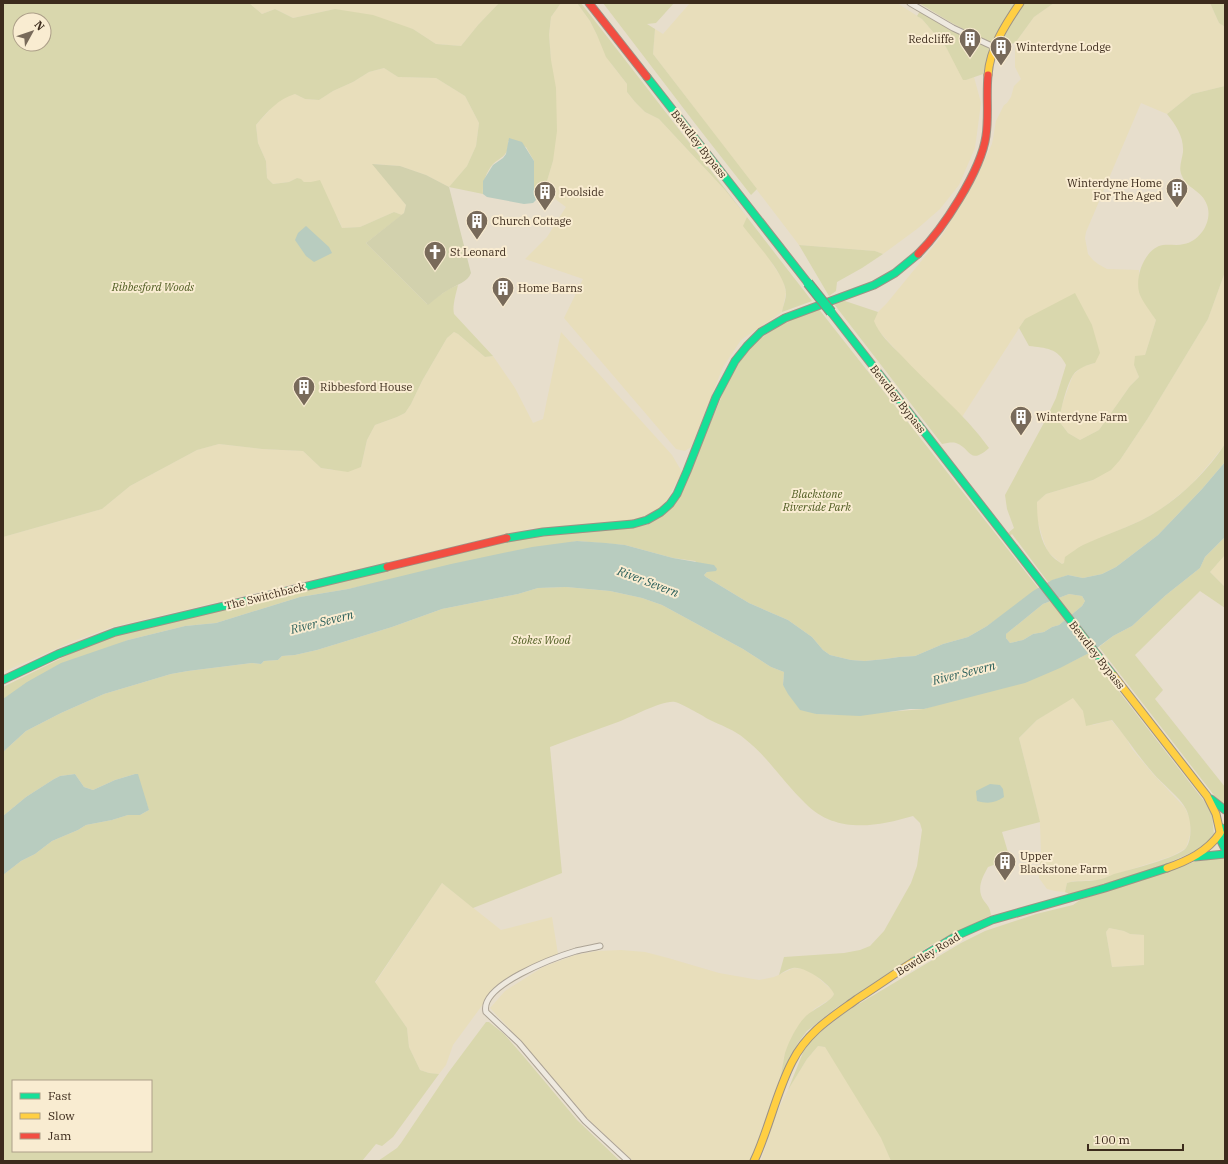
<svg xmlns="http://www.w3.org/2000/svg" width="1228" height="1164" font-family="'IBM Plex Serif',serif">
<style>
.farmland{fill:#e8debb}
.green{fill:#d9d7ad;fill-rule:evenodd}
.cemetery{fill:#d2d1ad}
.water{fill:#b8ccbf;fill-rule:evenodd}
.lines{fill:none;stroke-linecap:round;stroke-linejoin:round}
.street-casing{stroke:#aca395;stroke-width:7}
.fast-casing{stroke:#9c9285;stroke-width:9}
.slow-casing{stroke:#9c9285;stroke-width:9}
.jam-casing{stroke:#9c9285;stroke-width:9}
.street{stroke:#eee9df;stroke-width:5}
.fast{stroke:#16e098;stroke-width:7}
.slow{stroke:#ffcf43;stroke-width:7}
.jam{stroke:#f24e42;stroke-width:7}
.fast-bridge-casing{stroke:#91887c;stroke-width:11;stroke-linecap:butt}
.fast-bridge{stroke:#16e098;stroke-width:9}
.labels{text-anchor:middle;stroke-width:4;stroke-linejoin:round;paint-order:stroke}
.poi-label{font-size:11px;fill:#3c2b1c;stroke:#f9ecd1;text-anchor:start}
.street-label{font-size:11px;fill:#3c2b1c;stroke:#f9ecd1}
.park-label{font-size:11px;font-style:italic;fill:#4e5b20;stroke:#f9ecd1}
.water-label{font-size:12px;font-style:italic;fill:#295e59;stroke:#f9ecd1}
</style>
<rect width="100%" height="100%" fill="#e7decc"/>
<g class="farmland">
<polygon points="249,3 499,3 478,25 461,46 436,44 413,29 335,9 293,18 275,9 262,14"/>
<polygon points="561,3 577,3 590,21 612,65 627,84 627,92 635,102 645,112 659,119 725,190 747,217 773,265 783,280 786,293 782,312 741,340 723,367 691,447 685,451 676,449 564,318 583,279 525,259 547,237 566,207 544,191 553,161 551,60 549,35 551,17"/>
<polygon points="690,3 897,3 922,19 946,47 966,80 974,77 981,103 975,148 959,185 940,209 917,229 883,254 875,251 799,245 653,54 655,29 663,34"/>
<polygon points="1054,3 1210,3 1219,23 1225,27 1225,86 1192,94 1167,114 1141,103 1086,232 1085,238 1088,254 1093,260 1098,264 1107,269 1139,270 1139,293 1156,320 1145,355 1134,365 1139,377 1130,386 1099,430 1080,440 1068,433 1059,421 1062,405 1073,375 1082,367 1095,363 1025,319 962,417 913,369 878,330 873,321 878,312 887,303 941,237 973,184 992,144 996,121 1004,105 1007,103 1011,97 1014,86 1021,79 1015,67 1015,43 1034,17"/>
<polygon points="384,68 398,77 436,78 465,96 479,123 476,146 467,166 449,187 426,175 400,166 373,164 406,205 404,213 402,215 394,212 360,227 342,228 339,220 311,182 304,182 297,178 289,182 273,184 267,178 266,161 258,143 256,125 276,103 287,96 295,94 305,99 319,100 333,91 353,82 369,72"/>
<polygon points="1225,272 1225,444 1210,463 1190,486 1160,510 1140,521 1082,546 1064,563 1062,564 1048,552 1044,542 1037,519 1037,502 1046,494 1093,480 1120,460 1148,418 1208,319"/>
<polygon points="454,332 458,334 485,357 493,356 515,388 533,423 543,419 561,332 672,455 682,472 663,507 647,517 636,521 539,529 532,528 112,627 76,640 3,672 3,537 102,509 130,486 197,450 219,444 262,449 303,451 321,468 332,470 361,467 367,440 375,425 397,417 405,413 411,404 422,381 447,338"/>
<polygon points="1225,555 1225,587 1210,572"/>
<polygon points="1073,697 1093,725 1111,720 1125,736 1132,749 1153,774 1185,808 1191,821 1190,835 1186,848 1172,856 1098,880 1074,881 1067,883 1065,892 1055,891 1047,889 1039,878 1041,853 1040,824 1037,809 1019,738 1037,720"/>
<polygon points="442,883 501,930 552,917 558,954 513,977 489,996 453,1045 446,1065 439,1074 429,1073 420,1070 409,1047 407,1028 375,983"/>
<polygon points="1109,928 1124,931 1130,934 1144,935 1144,965 1112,967 1106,932"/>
<polygon points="621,950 645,952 668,958 719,973 759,980 774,977 794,968 804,969 815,975 833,991 834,994 832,998 814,1009 784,1056 782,1072 778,1089 755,1152 750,1161 633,1161 587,1118 522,1042 490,1008 505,991 543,967 575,955 597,951"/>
<polygon points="818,1046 825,1047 859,1099 882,1139 891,1161 761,1161 776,1114 788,1090 807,1059"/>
</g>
<g class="green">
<path d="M 3,3 L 249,3 L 262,14 L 275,9 L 293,18 L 335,9 L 373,15 L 413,29 L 436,44 L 461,46 L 478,25 L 499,3 L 561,3 L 551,17 L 549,35 L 551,60 L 556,88 L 557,131 L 553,161 L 544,191 L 536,200 L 534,189 L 534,161 L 526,147 L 508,141 C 509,156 502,156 493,164 C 486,172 482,184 483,194 L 449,187 L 467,166 L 476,146 L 479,123 L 465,96 L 436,78 L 398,77 L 384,68 L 369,72 L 353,82 L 333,91 L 319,100 L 305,99 L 295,94 C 278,99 268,111 256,125 L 258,143 L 266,161 L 267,178 L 273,184 L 289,182 L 297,178 L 301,179 L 304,182 L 311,182 L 320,180 L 342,228 L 360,227 L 394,212 L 402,215 L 366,243 L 427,304 L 449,289 L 458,285 C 456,294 452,306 454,314 L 493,356 L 485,357 L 458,334 L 454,332 L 447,338 L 422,381 L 411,404 L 405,413 L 397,417 L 375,425 L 367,440 L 361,467 L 348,472 L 321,468 L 303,451 L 262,449 L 219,444 L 197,450 L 130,486 L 102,509 L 3,537 ZM 20,20 L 44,20 L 44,44 L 20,44 Z"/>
<path d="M 577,3 L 581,3 L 812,301 L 782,312 C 783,306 786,299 786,294 C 787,276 754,241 743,226 L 747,217 L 725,190 L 659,119 L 645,112 L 635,102 L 627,92 L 627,84 L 606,57 L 597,35 L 590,21 Z"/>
<polygon points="603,3 674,3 656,23 647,24 655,29 653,54 757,189 751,195 697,126"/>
<polygon points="919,3 1017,3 994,43 992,44 950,22"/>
<polygon points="1024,3 1054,3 1034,17 1015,43 1000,46 999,42"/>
<polygon points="1210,3 1225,3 1225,27 1219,23"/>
<polygon points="920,11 989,48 989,52 983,74 966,80 963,80 946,47 922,19 917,16"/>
<path d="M 1225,86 L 1225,272 L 1208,319 L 1148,418 L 1120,460 L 1111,470 L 1093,480 L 1046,494 L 1037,502 C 1037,519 1039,540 1050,554 C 1053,558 1058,561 1062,564 L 1064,563 L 1065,557 C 1071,553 1077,548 1083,545 C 1102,536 1121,530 1140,521 C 1173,505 1205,475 1225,444 L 1225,462 L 1202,489 L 1158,535 L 1116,567 L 1102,574 L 1083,578 L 1068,575 L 1048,582 L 1012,534 L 1010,536 L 1008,533 L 1014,528 L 1007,509 L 1005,495 L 1046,419 L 1056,398 L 1066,365 C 1058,348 1046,348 1029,346 L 1019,328 L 1025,319 L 1075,293 L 1092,325 L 1100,353 L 1095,363 C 1087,365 1078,368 1073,375 C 1066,386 1061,409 1059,421 L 1068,433 L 1080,440 L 1099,430 L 1130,386 L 1139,377 L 1134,365 L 1135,356 L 1145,355 L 1156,320 C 1152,314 1140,298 1139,292 C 1135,276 1145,248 1163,245 C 1170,244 1177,246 1184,244 C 1200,241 1213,221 1207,205 C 1202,190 1187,189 1182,176 C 1178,168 1182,160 1183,152 C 1184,137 1176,125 1167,114 L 1192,94 Z"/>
<polygon points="799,245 875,251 883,254 862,268 837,282 836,291 829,296"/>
<path d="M 842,300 L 878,312 L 874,321 C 879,334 890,344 900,354 C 929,386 964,413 989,448 C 969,466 971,448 956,443 C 952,442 947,443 942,444 L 834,304 Z"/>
<polygon points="818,308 1039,589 987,626 968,637 943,644 915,656 899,657 885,659 865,661 851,660 830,655 823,650 812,637 788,620 749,603 706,577 704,575 707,572 695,561 673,558 625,545 577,541 348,589 300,597 216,623 185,626 128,640 3,699 3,687 80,649 115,636 528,536 647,525 682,490 732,372 754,343 784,322"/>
<polygon points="1225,537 1225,555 1210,572 1225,587 1225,608 1200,591 1135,655 1163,690 1155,699 1225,787 1225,805 1217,799 1099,647 1113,636 1132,626 1166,595 1200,568 1205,557"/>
<path d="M 566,587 L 610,591 L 642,598 L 662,605 L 743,649 L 771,667 L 784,672 L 783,685 L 816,714 L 849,715 L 924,709 L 1071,662 L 1089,653 L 1204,801 L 1212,815 L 1214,835 L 1207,844 L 1193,852 L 1168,863 L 1135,875 L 1069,894 L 1065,892 L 1067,883 C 1077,880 1087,882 1097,880 C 1103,879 1109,876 1114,874 C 1128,870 1178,858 1186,848 C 1193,838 1191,819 1186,809 C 1180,797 1162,784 1153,773 C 1138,756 1126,737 1112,720 L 1086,726 L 1083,711 L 1073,698 L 1037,720 L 1019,738 L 1037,809 L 1040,822 L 1002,832 L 1010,859 L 988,867 C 982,878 976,889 984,901 C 988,906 990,908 991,915 L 931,945 L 836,1008 L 807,1031 L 798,1043 L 778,1089 C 781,1078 782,1068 784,1058 C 786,1046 797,1025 805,1017 C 813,1009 831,1002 834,994 C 830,984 805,966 793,968 C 788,969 783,972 779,975 L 784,957 L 844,953 L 860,950 L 870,946 L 884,931 L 911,883 L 917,866 L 922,830 L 920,823 L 913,816 C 876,827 835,834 805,803 C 784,783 768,757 745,739 C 735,730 720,725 708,719 C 702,715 680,703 675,702 C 662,700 632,717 618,722 C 596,730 573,738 550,747 L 562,873 L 473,908 L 442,883 L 375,982 L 407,1028 L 409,1047 L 420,1070 L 429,1073 L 439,1074 L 393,1137 L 382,1146 L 376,1144 L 362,1161 L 3,1161 L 3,1000 L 4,996 L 3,996 L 3,875 L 21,861 L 35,854 L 52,841 L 78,830 L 86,825 L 112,820 L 128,815 L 140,815 L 149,810 L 135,774 L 115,780 L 93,790 L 84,787 L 75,774 L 60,776 L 54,779 L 26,797 L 3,816 L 3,752 L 26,731 L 61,713 L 104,694 L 171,674 L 188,671 L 252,663 L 261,664 L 264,661 L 278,660 L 282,656 L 295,655 L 317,650 L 392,627 L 442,609 L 518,594 L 538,588 ZM 13,1081 L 151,1081 L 151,1151 L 13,1151 Z"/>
<polygon points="1069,594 1082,596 1085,601 1082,606 1059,625 1052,627 1044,632 1033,634 1023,640 1010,643 1006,638 1006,634 1043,604"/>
<path d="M 1225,857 L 1225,1161 L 891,1161 L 881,1138 L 825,1047 L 818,1046 L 807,1059 L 788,1090 L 804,1050 L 813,1038 L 847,1011 L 961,943 L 985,931 L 1036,914 L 1073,905 L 1080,900 L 1194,862 ZM 1109,928 L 1124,931 L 1130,934 L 1144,935 L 1144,965 L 1112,967 L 1106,932 Z"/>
<polygon points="486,1022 489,1022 504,1034 525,1058 577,1120 620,1161 378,1161 397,1148 401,1143 448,1073"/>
</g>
<path class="cemetery" d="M 372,164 L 400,166 L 426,175 L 449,187 L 471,273 C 468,282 456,285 448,290 C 441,294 434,300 428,305 L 366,243 L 404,213 L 406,205 Z"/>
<g class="water">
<polygon points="509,138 522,142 534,161 534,189 536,200 533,203 524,204 487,197 483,194 483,181 493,165 503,158 506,154"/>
<polygon points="306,226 329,247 332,253 314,262 306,256 295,240 298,233"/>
<path d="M 1225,462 L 1225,537 L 1205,557 L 1200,568 L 1166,595 L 1132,626 L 1113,636 L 1093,651 L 1060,668 L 1025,683 L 924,709 L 910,709 L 860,716 L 816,714 L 800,710 L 788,694 L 783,685 L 784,672 L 771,667 L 743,649 L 662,605 L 642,598 L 610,591 L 566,587 L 538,588 L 518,594 L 442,609 L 392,627 L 317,650 L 295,655 L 282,656 L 278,660 L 264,661 L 261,664 L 252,663 L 188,671 L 171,674 L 104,694 L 61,713 L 26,731 L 3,752 L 3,699 L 27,682 L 61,663 L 128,640 L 185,626 L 216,623 L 300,597 L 348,589 L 451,564 L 532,547 L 577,541 L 606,543 L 625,545 L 673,558 L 714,565 L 717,569 L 716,571 L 707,572 L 704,575 L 706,577 L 749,603 L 788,620 L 812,637 L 823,650 L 830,655 L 851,660 L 865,661 L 885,659 L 899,657 L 915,656 L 943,644 L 968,637 L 987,626 L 1033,591 L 1052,580 L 1068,575 L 1083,578 L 1102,574 L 1116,567 L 1158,535 L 1202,489 ZM 1069,594 L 1082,596 L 1085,601 L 1082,606 L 1059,625 L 1052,627 L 1044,632 L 1033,634 L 1023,640 L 1010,643 L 1006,638 L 1006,634 L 1043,604 Z"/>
<polygon points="75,774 84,787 93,790 115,780 135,774 138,774 149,810 140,815 128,815 112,820 86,825 78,830 52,841 35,854 21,861 3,875 3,816 26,797 54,779 60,776"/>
<path d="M 990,784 L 1000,785 L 1003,789 L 1004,797 C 995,803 988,804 977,801 L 976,791 Z"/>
</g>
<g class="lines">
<g class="street-casing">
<g id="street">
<polyline points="910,3 953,28 994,47"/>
<path d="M 600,946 C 592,948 584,949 576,951 C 556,957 479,985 486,1012 L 519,1043 L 585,1121 L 628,1161"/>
</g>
</g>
<g class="fast-casing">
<g id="fast">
<polyline points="647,77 808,283"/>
<polyline points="831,312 1113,675"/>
<polyline points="507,538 543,532 633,524 647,520 661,512 670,504 677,494 687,471 716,397 735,361 747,346 761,332 785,318 874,285 895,273 918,254"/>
<polyline points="3,680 58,654 115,632 387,567"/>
<polyline points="1211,799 1225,810"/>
<polyline points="1222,828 1220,839 1225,849"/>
<polyline points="1195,857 1225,854"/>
<polyline points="913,962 956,936 992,920 1105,888 1167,868"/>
</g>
</g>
<g class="slow-casing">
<g id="slow">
<path d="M 988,75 C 990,48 1005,25 1020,3"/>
<polyline points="1113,675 1207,796 1216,814 1220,832"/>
<path d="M 1167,868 C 1187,861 1207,852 1220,833"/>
<path d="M 754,1161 C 769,1129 776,1093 792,1062 C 807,1032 832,1017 857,999 C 876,987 894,974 913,962"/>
</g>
</g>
<g class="jam-casing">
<g id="jam">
<polyline points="589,3 647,77"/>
<path d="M 918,254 C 943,229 981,171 986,136 C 989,116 986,96 988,75"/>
<polyline points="387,567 507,538"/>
</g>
</g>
<use href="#street" class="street"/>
<use href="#fast" class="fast"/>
<use href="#slow" class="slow"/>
<use href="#jam" class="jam"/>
<g class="fast-bridge-casing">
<polyline id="fast-bridge" points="808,283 831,312"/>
</g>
<use href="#fast-bridge" class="fast-bridge"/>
</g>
<defs>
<g id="building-pin" transform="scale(1.15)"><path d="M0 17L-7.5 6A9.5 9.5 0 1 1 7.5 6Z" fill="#786a5a" stroke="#f9ecd1"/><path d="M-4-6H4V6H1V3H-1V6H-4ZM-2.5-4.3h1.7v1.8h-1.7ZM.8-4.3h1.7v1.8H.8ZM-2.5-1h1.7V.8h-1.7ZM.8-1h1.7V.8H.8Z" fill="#fff"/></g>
<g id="church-pin" transform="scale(1.15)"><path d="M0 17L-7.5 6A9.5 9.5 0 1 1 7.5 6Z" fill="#786a5a" stroke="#f9ecd1"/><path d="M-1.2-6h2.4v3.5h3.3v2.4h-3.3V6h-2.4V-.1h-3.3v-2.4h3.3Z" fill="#fff"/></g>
</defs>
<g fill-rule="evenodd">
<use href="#building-pin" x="970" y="39"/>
<use href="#building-pin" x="1001" y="47"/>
<use href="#building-pin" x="1177" y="189"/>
<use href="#building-pin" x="545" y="192"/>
<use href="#building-pin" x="477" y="221"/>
<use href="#church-pin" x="435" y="252"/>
<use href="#building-pin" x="503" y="288"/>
<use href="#building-pin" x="304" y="387"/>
<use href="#building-pin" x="1021" y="417"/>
<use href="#building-pin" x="1005" y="862"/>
</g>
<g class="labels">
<g class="poi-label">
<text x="954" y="43" text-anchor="end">Redcliffe</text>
<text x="1016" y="51">Winterdyne Lodge</text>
<text x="1162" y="187" text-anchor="end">Winterdyne Home<tspan x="1162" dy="13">For The Aged</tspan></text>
<text x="560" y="196">Poolside</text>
<text x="492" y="225">Church Cottage</text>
<text x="450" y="256">St Leonard</text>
<text x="518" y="292">Home Barns</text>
<text x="320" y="391">Ribbesford House</text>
<text x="1036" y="421">Winterdyne Farm</text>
<text x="1020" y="860">Upper<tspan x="1020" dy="13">Blackstone Farm</tspan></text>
</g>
<g class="street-label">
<text transform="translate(699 144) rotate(52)" y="4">Bewdley Bypass</text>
<text transform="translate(898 399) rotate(52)" y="4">Bewdley Bypass</text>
<text transform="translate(265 596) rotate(-14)" y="4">The Switchback</text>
<text transform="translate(1097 655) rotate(52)" y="4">Bewdley Bypass</text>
<text transform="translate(928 954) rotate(-31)" y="4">Bewdley Road</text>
</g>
<g class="park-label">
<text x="153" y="291">Ribbesford Woods</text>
<text x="817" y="498">Blackstone<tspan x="817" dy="13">Riverside Park</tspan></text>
<text x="541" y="644">Stokes Wood</text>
</g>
<g class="water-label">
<text transform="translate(648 582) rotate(21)" y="4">River Severn</text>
<text transform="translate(322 622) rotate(-14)" y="4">River Severn</text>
<text transform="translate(964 673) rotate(-14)" y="4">River Severn</text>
</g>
</g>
<rect width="1228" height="1164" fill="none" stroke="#3c2b1c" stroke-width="8"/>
<rect x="12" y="1080" width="140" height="72" fill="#f9ecd1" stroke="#ad9f89"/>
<rect x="20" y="1093" width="20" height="6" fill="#16e098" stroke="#ad9f89"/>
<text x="48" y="1100" font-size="12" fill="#3c2b1c">Fast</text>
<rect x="20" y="1113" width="20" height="6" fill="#ffcf43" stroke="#ad9f89"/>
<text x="48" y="1120" font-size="12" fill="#3c2b1c">Slow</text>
<rect x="20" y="1133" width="20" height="6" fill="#f24e42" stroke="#ad9f89"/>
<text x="48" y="1140" font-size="12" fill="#3c2b1c">Jam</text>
<g transform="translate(32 32) rotate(50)"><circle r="19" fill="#f9ecd1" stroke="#ad9f89"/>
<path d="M0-3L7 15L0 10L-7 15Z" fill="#786a5a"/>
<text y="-6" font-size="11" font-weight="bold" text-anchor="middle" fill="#3c2b1c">N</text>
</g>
<path d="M1088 1144v6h95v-6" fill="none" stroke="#3c2b1c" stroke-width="2"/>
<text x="1094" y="1144" font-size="12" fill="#3c2b1c" stroke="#f9ecd1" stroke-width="3" paint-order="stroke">100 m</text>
</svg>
